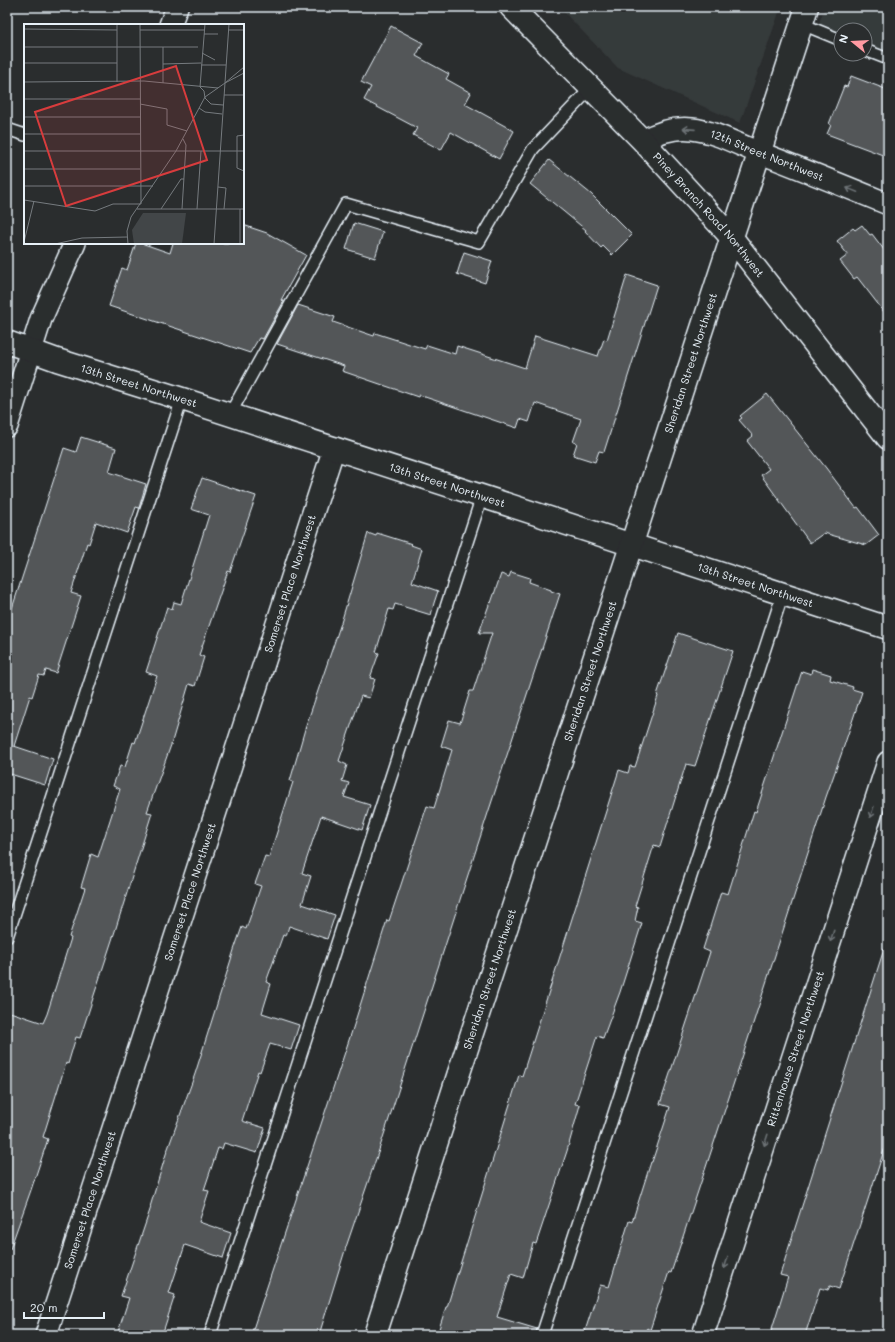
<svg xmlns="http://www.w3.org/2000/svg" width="895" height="1342" font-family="Mali,sans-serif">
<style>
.built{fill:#363a3b}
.building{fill:#535759;stroke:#e8f1f8}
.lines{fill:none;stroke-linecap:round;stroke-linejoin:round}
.service-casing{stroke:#e8f1f8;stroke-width:14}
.minor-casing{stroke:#e8f1f8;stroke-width:24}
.tertiary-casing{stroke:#e8f1f8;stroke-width:25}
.service{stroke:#2a2d2e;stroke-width:11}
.minor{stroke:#2a2d2e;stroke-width:21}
.tertiary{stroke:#2a2d2e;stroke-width:22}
.oneway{stroke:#6c7275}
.labels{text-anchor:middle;stroke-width:3;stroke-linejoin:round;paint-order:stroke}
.street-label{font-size:11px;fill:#e8f1f8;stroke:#2a2d2e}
.inset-road{fill:none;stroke:#767b7f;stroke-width:1}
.view{fill:#d83c3d;fill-opacity:0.15;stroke:#d83c3d;stroke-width:2}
.inset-edge{fill:none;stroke:#e8f1f8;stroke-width:2}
</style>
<rect width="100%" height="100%" fill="#2a2d2e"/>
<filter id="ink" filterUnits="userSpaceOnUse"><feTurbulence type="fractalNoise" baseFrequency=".025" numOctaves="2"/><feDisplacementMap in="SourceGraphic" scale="8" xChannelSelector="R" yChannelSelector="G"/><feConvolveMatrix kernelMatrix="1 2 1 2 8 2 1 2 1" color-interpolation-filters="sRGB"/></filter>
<g filter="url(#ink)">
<g class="built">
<polygon points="559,7 781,7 740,123 618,68"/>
<polygon points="825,7 888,7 888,55 865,46 865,30 841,30 841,37 817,28"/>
</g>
<g class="building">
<polygon points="391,26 423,43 416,56 449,74 446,79 471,93 465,104 514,131 499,159 451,132 441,150 413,135 417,128 364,100 371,87 361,82"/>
<polygon points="851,76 888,90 888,157 827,134 831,125 829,124 844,86 847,87"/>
<polygon points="549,160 591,194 632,235 612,255 603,246 601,248 585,231 586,230 530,184"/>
<polygon points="354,223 383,232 375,258 346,249"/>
<polygon points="243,225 267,233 306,255 281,300 284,301 263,339 259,338 250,353 109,306 122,268 127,270 136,243 141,243 170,253 173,243 243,243"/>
<polygon points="862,225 870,235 872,234 888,255 888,317 857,277 854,279 840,261 848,255 837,241 853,228 855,230"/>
<polygon points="464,252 492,261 485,283 457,274"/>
<polygon points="627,275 657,285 604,452 599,451 595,462 573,455 577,443 573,442 581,419 535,403 529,422 520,419 517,428 419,395 418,397 342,371 344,366 277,344 298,305 335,317 333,322 374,336 375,333 425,349 427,345 455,354 457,346 525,368 535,336 598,356 604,339 607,340"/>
<polygon points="767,394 826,468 856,508 858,507 879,535 866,545 824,533 810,543 761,475 769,469 747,441 753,436 739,420 742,418 740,416"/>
<polygon points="81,437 116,448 109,472 146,484 139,508 136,507 127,533 96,522 89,544 87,543 71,593 81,596 56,673 46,670 44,676 39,675 32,697 30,696 14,746 53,759 45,785 7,773 7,624 64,448 76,452"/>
<polygon points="202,478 256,496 230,572 228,571 199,655 204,657 195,686 189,684 171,745 147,812 152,813 115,931 80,1038 76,1037 68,1064 66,1063 43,1137 48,1139 31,1190 10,1249 7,1249 7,1011 43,1023 47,1014 71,938 69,937 85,888 81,887 91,854 98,857 120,789 113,786 120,766 125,767 133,742 135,743 157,676 146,672 167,607 172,609 174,602 181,604 209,515 191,509"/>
<polygon points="368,533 376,536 377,533 412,544 411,545 422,549 412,582 438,591 434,603 431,615 395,604 393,610 389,609 376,652 379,653 370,678 375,679 369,698 361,696 339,761 347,765 342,781 349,783 344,797 370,805 362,830 321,816 302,873 311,876 302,904 335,915 327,939 289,926 286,936 283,935 266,982 271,984 262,1013 299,1025 291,1050 270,1044 260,1072 258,1071 242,1121 265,1128 257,1153 224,1143 222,1149 218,1148 204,1190 209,1191 199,1222 231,1233 223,1258 185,1245 169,1293 175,1295 162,1335 117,1335 129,1298 121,1296 151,1207 150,1207 166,1154 195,1074 234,950 242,927 246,929 261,886 255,884 265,856 269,857 293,782 290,781 305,729 341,623"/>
<polygon points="511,572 530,578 529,582 551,590 551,591 560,594 488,813 379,1150 346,1247 319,1335 251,1335 353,1028 387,920 389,921 427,806 434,808 452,750 441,746 449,720 460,723 470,691 473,691 492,633 479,633 490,602 491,603 501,574 509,577"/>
<polygon points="678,633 733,651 695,766 686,764 660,847 654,845 635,906 638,907 635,921 642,923 620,992 603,1038 597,1036 575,1104 580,1105 567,1151 536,1244 533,1243 523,1278 511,1274 497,1317 537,1329 535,1335 437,1335 446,1307 447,1307 519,1075 522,1076 537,1029 619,770 628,773 630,766 635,767 658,696 657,695"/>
<polygon points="812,669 831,675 830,680 853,687 852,689 862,692 841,755 826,797 741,1061 671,1273 669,1272 650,1330 647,1328 644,1335 596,1335 585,1331 600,1285 609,1287 629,1221 632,1222 651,1162 652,1162 670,1107 660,1104 710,952 703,949 721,892 728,894 754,811 756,812 802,671 811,674"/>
<polygon points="884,949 888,950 888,1138 839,1289 830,1286 828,1290 820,1288 805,1335 770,1335 788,1277 780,1275"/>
</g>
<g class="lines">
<g class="service-casing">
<g id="service">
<polyline points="802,24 841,40"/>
<polyline points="865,50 888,59"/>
<polyline points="7,129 25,135"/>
<polyline points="230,414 346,204 479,242 533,149 591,88"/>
<polyline points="7,937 182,399"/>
<polyline points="210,1335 482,496"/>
<polyline points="542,1335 783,593"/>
</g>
</g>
<g class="minor-casing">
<g id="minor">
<polyline points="170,25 177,7"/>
<path id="s1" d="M 643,141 C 658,132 674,127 692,129 C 713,131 735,143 755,151 C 800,168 844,186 888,204"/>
<polyline points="7,426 41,319 75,243"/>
<path id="s2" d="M 46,1335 L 334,448"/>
<path id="s3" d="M 703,1335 L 888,762"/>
</g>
</g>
<g class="tertiary-casing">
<g id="tertiary">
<path id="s4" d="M 511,7 L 643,141 L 732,238 L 888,438"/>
<path id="s5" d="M 7,342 L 57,360 L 182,399 L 888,628"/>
<path id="s6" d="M 375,1335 L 456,1082 L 807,7"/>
</g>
</g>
<use href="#service" class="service"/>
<use href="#minor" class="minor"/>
<use href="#tertiary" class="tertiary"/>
</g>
<defs><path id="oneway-shaft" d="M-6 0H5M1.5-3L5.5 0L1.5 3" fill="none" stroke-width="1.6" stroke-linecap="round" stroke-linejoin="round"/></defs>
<g class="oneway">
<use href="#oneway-shaft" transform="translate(689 129) rotate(-176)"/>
<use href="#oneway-shaft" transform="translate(852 190) rotate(-158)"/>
<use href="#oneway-shaft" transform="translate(872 812) rotate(108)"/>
<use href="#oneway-shaft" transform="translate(832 936) rotate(108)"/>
<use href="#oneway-shaft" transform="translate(766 1140) rotate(108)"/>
<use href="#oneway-shaft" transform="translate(726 1263) rotate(108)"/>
</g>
</g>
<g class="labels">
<g class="street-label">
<text dy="4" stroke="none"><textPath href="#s1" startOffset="131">12th Street Northwest</textPath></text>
<text dy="4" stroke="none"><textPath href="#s4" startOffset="287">Piney Branch Road Northwest</textPath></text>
<text dy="4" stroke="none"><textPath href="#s6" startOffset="1022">Sheridan Street Northwest</textPath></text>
<text dy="4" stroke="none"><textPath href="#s5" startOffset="139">13th Street Northwest</textPath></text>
<text dy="4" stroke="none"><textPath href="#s5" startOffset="463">13th Street Northwest</textPath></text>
<text dy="4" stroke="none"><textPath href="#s2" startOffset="790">Somerset Place Northwest</textPath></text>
<text dy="4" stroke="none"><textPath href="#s5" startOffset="787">13th Street Northwest</textPath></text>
<text dy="4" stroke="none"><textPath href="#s6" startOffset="698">Sheridan Street Northwest</textPath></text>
<text dy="4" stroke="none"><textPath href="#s2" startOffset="466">Somerset Place Northwest</textPath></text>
<text dy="4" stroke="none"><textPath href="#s6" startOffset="374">Sheridan Street Northwest</textPath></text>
<text dy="4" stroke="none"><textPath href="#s3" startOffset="301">Rittenhouse Street Northwest</textPath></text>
<text dy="4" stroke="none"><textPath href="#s2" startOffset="142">Somerset Place Northwest</textPath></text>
</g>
</g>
<g transform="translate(24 24)">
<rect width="220" height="220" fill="#2a2d2e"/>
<path d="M 119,189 L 162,189 L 158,220 L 110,220 L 108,206 Z" fill="#424648"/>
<path class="inset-road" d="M 116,0 L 117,180M 0,5 L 93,6M 116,6 L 180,6M 204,6 L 220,6M 180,10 L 194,10M 0,23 L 174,23M 139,23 L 139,59M 178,29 L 191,36M 0,39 L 93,39M 139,40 L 177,39M 177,41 L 202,41M 0,58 L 120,57 L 194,64M 93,58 L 93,0M 201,59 L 220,43M 201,59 L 220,49M 176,63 L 181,0M 176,63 L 180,67 L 181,74M 200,71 L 220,71M 181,74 L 187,80 L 199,81M 0,75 L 116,75M 116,80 L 143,85 L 143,101 L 163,107M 175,84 L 181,88 L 198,90M 0,93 L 116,93M 0,110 L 116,110M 220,111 L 213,112 L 213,144 L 220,147M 0,127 L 220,127M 0,145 L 116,145M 0,162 L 129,162M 194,163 L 202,164 L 200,185M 0,176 L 71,187 L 89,180 L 117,180M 113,185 L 220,185M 137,185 L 157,155 L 160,155M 158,185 L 162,121 L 159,115M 173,185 L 177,127M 216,185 L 216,220M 0,218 L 10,177M 31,220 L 58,214 L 103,213M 104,220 L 103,207 L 107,193 L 152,127 L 181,73 L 201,59M 190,220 L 205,0"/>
<path class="view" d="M 152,42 L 183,136 L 42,182 L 11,88 Z"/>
<rect width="220" height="220" class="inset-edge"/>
</g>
<rect width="895" height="1342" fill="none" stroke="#2a2d2e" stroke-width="24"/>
<rect x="12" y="12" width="871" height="1318" fill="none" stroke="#e8f1f8" stroke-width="1.5" filter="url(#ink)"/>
<g transform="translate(853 42) rotate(288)"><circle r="19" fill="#2a2d2e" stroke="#767b7f"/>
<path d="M0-3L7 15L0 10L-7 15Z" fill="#ff9aa2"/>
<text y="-6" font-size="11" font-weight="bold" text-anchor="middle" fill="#e8f1f8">N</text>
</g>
<path d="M24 1312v6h80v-6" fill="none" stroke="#e8f1f8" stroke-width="2"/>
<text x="30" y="1312" font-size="12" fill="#e8f1f8" stroke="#2a2d2e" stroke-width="3" paint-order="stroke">20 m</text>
</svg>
